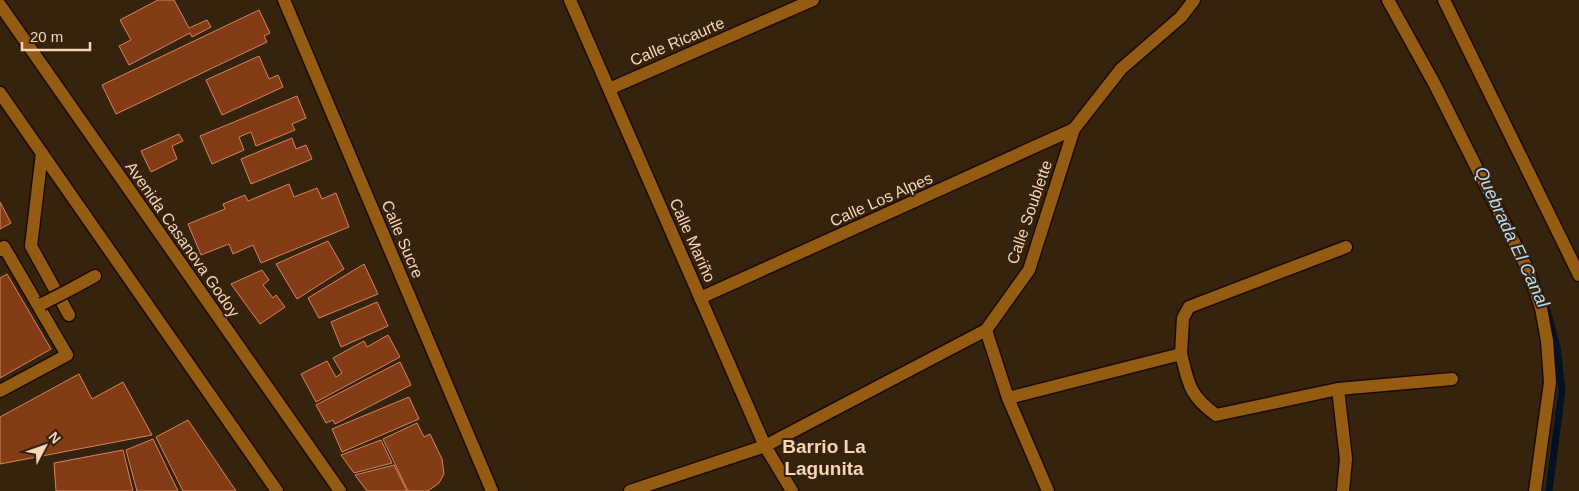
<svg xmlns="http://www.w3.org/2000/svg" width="1579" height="491" font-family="Arial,sans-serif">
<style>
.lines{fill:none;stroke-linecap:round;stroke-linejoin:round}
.stream{stroke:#001223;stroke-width:7}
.building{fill:#833c16;stroke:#d38560}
.minor-casing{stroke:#1d0b00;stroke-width:15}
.minor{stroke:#945b13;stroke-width:12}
.minor-bridge-casing{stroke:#1d0b00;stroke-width:15;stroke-linecap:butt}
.minor-bridge{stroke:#945b13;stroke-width:12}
.labels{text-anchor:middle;stroke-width:4;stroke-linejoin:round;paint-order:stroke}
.street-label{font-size:16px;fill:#f6d6b7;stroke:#36230e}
.water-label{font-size:18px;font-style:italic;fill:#b7dbfa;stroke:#36230e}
.quarter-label{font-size:19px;font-weight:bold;fill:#f6d6b7;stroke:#36230e}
</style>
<rect width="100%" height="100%" fill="#36230e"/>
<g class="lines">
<polyline class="stream" points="1546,307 1557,347 1562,390 1549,491"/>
</g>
<g class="building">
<polygon points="158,0 174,0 189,28 207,20 211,27 192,37 190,33 129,65 119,46 131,40 120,20"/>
<polygon points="259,10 270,33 264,36 267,42 116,114 102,85"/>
<polygon points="259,56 269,79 278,75 283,87 222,115 206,80"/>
<polygon points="297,96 306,118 292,124 295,130 256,146 251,132 239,137 244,150 212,164 200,136"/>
<polygon points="179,134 183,141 172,146 177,159 151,172 141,151"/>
<polygon points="292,138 296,149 306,145 312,159 251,184 241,159"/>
<polygon points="289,184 294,197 317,188 322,199 336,193 349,227 261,263 253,245 233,254 229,244 201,255 188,224 225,209 223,204 245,195 248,201"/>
<polygon points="0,202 11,223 0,229"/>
<polygon points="328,241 344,269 297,299 276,264"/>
<polygon points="364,264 378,294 319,318 308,298"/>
<polygon points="262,270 269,280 263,285 273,298 276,295 285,307 260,324 231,284"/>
<polygon points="7,274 51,349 0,378 0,278"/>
<polygon points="377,302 388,326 341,347 331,322"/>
<polygon points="388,335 400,357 316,402 301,374 327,361 336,377 342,373 333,358 364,341 367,347"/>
<polygon points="400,362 411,385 335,424 333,420 326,423 316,405"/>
<polygon points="79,374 92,399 123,382 152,435 0,464 0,417"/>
<polygon points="409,397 419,419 342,452 332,429"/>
<polygon points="188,420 236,491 183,491 156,437"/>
<polygon points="417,423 424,437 430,434 442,459 444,474 439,483 428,491 408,491 383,439"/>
<polygon points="153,439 178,491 137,491 126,450"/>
<polygon points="381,440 392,463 354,473 341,455"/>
<polygon points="123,450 133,491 56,491 54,463"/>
<polygon points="394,465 407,491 367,491 355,475"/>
</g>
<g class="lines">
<g class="minor-casing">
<g id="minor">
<polyline points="284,0 492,491"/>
<polyline points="570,0 765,446 792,491"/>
<polyline points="1388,0 1434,83 1527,268 1541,308 1547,341 1550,382 1535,491"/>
<polyline points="1444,0 1579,275"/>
<polyline points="0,5 340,491"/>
<polyline points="609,89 813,0"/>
<polyline points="0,93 277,491"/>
<polyline points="42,153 31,246 69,315"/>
<polyline points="0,250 4,247 67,355 0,391"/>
<polyline points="75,287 95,276"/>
<polyline points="700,298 1074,129"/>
<polyline points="986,330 1008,398 1048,491"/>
<polyline points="1181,354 1183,318 1189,307 1346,247"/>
<polyline points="1338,389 1346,459 1343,491"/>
<path d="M 1008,398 L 1181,354 C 1189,385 1189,395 1216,415 L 1338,389 L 1452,379"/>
<polyline points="630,491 765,446 986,330 1029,270 1074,129 1121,69 1181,17 1194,0"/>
</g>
</g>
<use href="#minor" class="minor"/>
<g class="minor-bridge-casing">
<polyline id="minor-bridge" points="42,304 75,287"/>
</g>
<use href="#minor-bridge" class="minor-bridge"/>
</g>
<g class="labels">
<g class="street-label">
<text transform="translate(677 41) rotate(-23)" y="6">Calle Ricaurte</text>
<text transform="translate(881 199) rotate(-24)" y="6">Calle Los Alpes</text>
<text transform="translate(1029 212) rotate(-71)" y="6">Calle Soublette</text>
<text transform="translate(183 239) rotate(55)" y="6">Avenida Casanova Godoy</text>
<text transform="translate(403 239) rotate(67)" y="6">Calle Sucre</text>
<text transform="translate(693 240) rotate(66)" y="6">Calle Mariño</text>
</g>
<g class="water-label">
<text transform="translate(1512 237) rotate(65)" y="6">Quebrada El Canal</text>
</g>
<g class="quarter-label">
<text x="824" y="453">Barrio La<tspan x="824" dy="22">Lagunita</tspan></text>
</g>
</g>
<g transform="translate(45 446) rotate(49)" stroke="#36230e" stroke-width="4" paint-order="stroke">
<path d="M0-4L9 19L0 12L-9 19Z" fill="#f6d6b7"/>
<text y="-8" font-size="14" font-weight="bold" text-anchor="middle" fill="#f6d6b7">N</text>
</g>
<path d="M22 42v8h68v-8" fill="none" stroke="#f6d6b7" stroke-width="2.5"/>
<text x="30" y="42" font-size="15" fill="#f6d6b7" stroke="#36230e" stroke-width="4" paint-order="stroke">20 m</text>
</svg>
